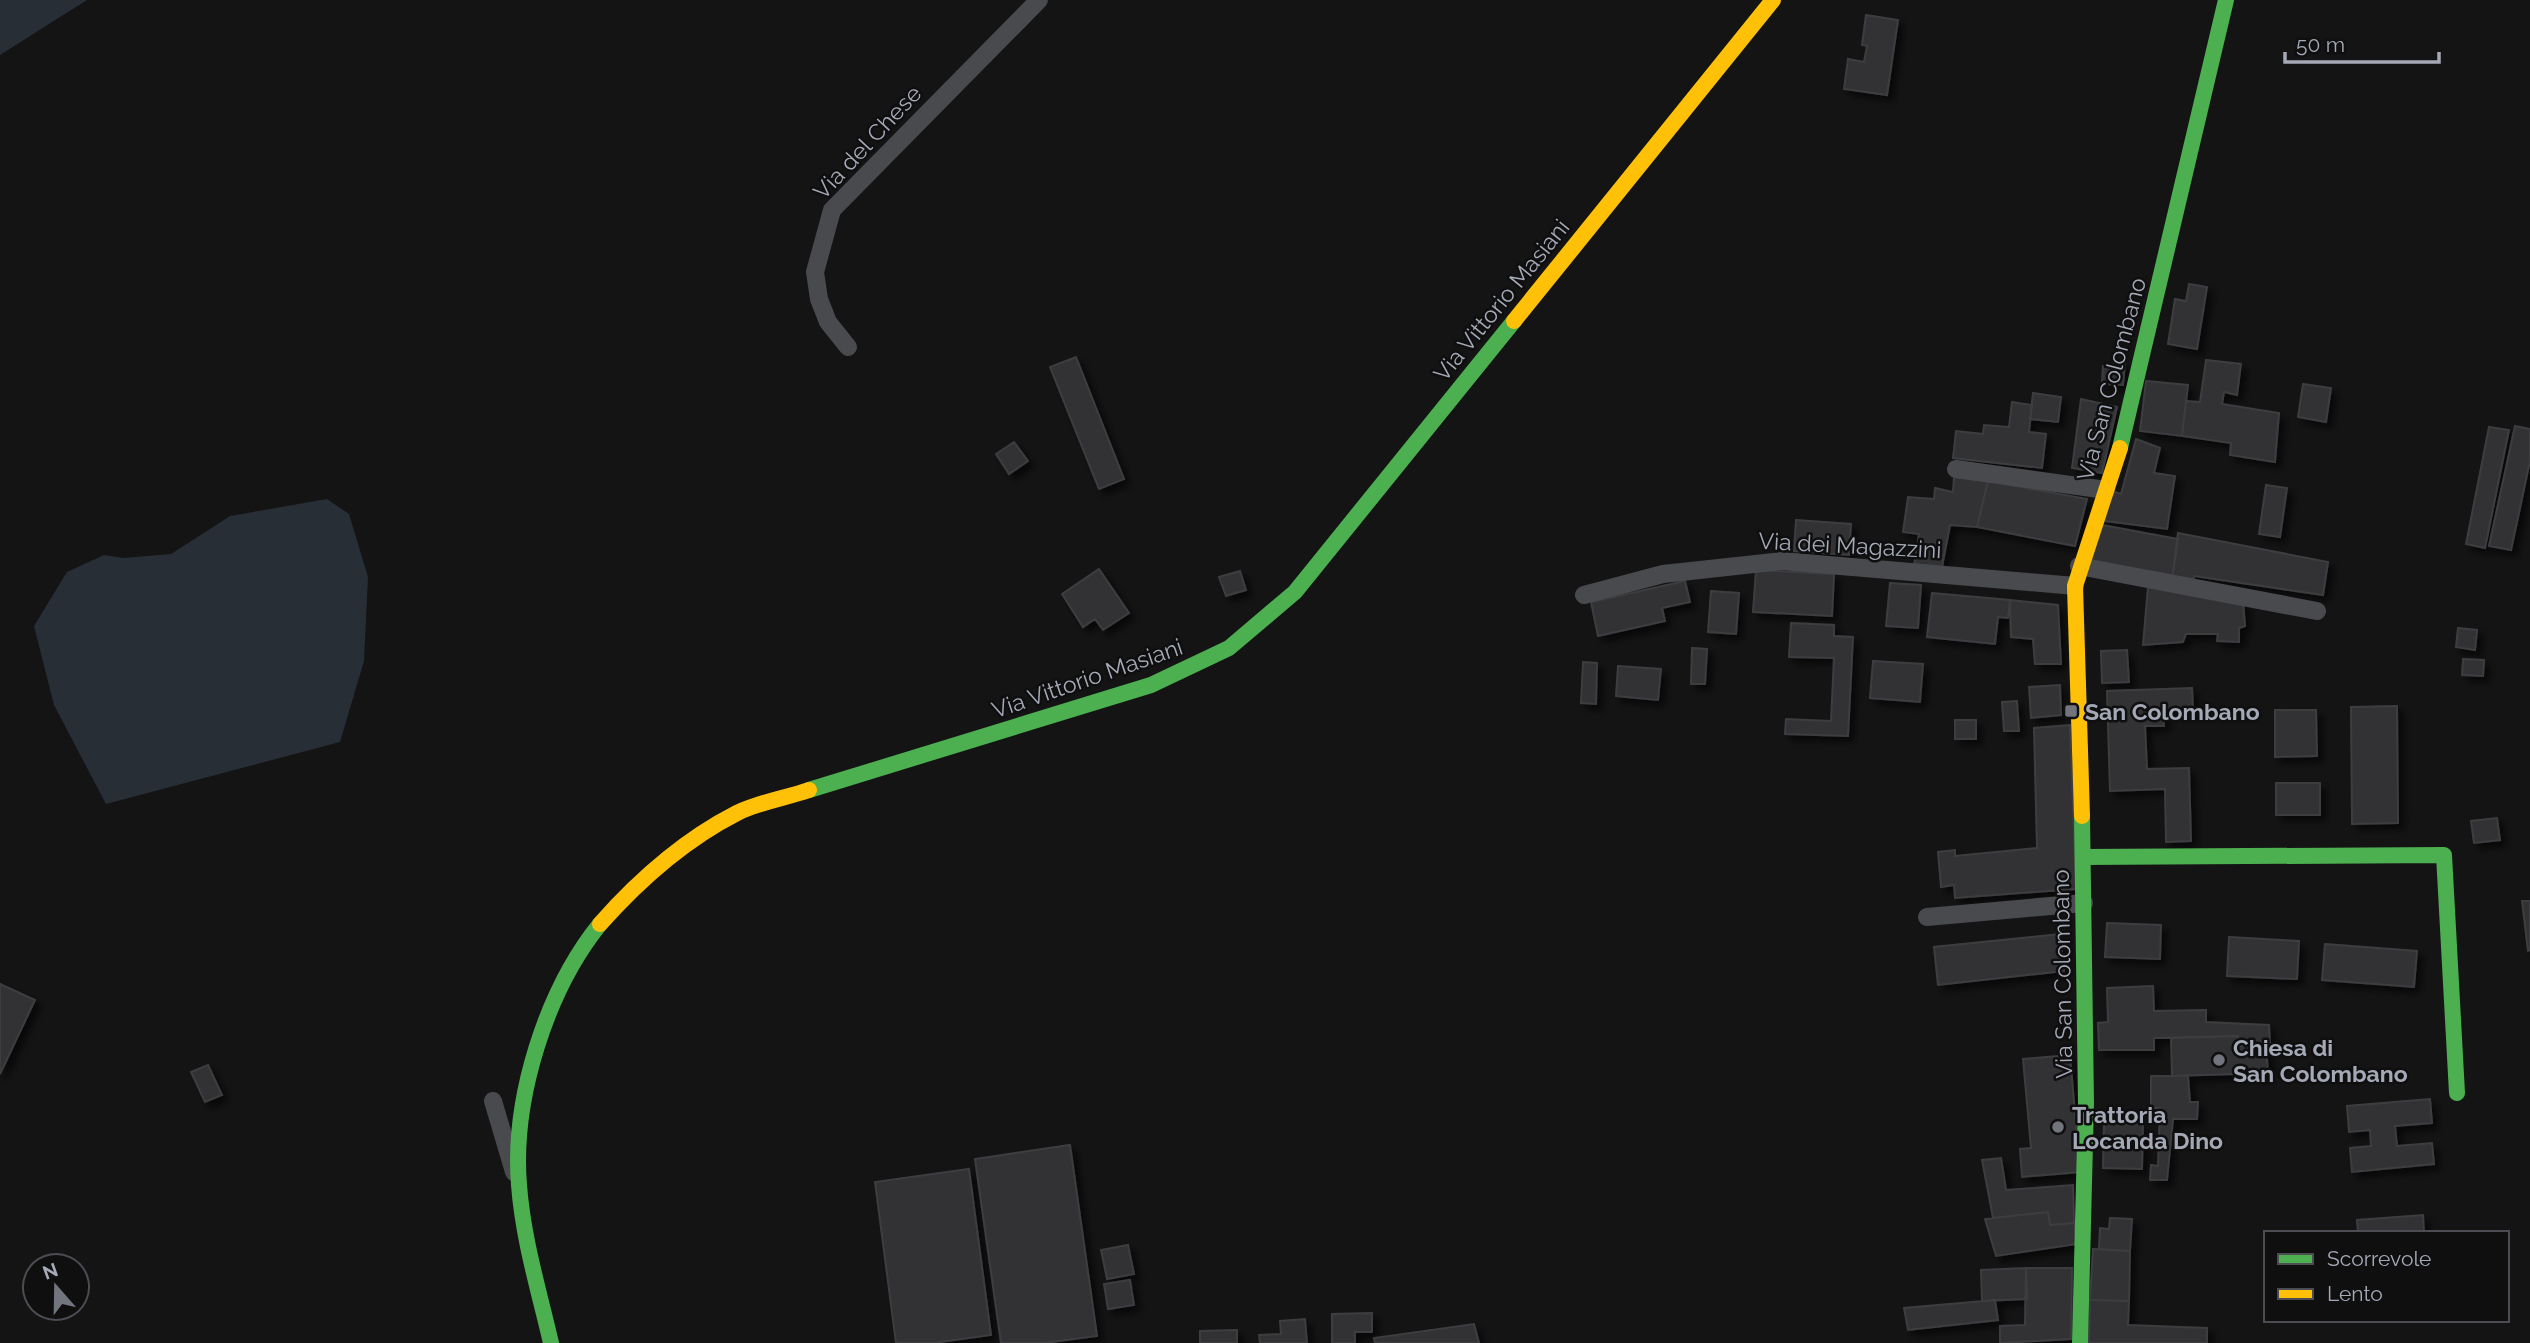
<svg xmlns="http://www.w3.org/2000/svg" width="2530" height="1343" font-family="Raleway,sans-serif">
  <style>
    .water { fill: #282e36 }
    .building { fill: #323234; stroke: #3d3e41; stroke-width: 2; filter: url(#shadow) }
    .lines { fill: none; stroke-linecap: round; stroke-linejoin: round }
    .street { stroke: #494a4d; stroke-width: 18 }
    .fast { stroke: #4caf50; stroke-width: 16 }
    .slow { stroke: #ffc107; stroke-width: 16 }
    .poi-dot { fill: #72757e; stroke: #0f0f10; stroke-width: 2.5 }
    .labels { text-anchor: middle; dominant-baseline: central; stroke-width: 5; stroke-linejoin: round; paint-order: stroke }
    .street-label { font-size: 23px; fill: #a5a9b6; stroke: #0f0f10 }
    .poi-label { font-size: 23px; font-weight: bold; fill: #a5a9b6; stroke: #0f0f10; text-anchor: start }
  </style>
  <defs>
    <filter id="shadow"><feDropShadow dx="5.5" dy="5.5" stdDeviation="3.5" flood-color="#0009"/></filter>
  </defs>
  <rect width="100%" height="100%" fill="#141415"/>
  <!-- water -->
  <path class="water" d="M0,0H87L0,55Z
    M327,499L349,514L368,577L364,661L340,742L106,804L54,705L34,626L67,572L104,555L123,558L171,554L230,516Z"/>
  <!-- building -->
  <path class="building" d="M1866,15L1898,20L1887,95L1844,89L1848,59L1864,62L1867,46L1862,45Z
    M2189,284L2207,287L2197,349L2168,344L2175,299L2186,301Z
    M1076,357L1124,479L1099,489L1050,367Z
    M2206,360L2241,364L2237,395L2224,392L2222,404L2279,413L2275,462L2230,455L2231,443L2182,436L2186,401L2200,402Z
    M2125,362L2123,385L2102,384L2103,366Z
    M2146,381L2188,385L2182,436L2140,431Z
    M2303,384L2331,388L2326,422L2298,417Z
    M2033,393L2061,397L2058,422L2030,419Z
    M2081,399L2117,407L2102,473L2072,468Z
    M2012,402L2032,405L2029,432L2046,434L2042,468L1953,458L1956,431L1983,434L1984,425L2009,427Z
    M2515,426L2530,429V461L2511,550L2489,546Z
    M2489,427L2509,430L2485,548L2466,544Z
    M2136,439L2160,448L2154,473L2175,476L2167,529L2104,521L2112,491L2121,494Z
    M1014,442L1028,461L1009,474L996,454Z
    M1954,477L1988,481L1977,527L1950,525L1942,567L1914,566L1919,534L1903,532L1908,497L1934,499L1935,488L1953,492Z
    M1988,481L2087,499L2075,546L1977,527Z
    M2266,485L2287,488L2280,537L2259,534Z
    M1796,520L1851,524L1849,555L1794,551Z
    M2102,525L2178,539L2172,580L2090,563Z
    M2178,533L2328,562L2323,595L2194,576L2192,585L2172,580Z
    M1099,569L1129,613L1103,630L1095,619L1083,627L1062,594Z
    M1756,570L1834,574L1832,616L1753,612Z
    M1240,571L1246,590L1226,596L1219,577Z
    M1685,581L1690,602L1662,608L1665,621L1598,636L1591,602Z
    M1890,583L1921,585L1918,628L1886,626Z
    M2148,587L2243,600L2245,626L2239,628V642L2217,641L2218,634H2186L2183,642L2143,645Z
    M1711,591L1739,593L1736,634L1708,632Z
    M1932,593L2010,600L2008,618L1998,617L1995,644L1927,637Z
    M2010,600L2058,605L2061,664H2035L2033,639L2011,637Z
    M1791,623L1834,625V636L1853,637L1848,736L1785,734L1786,719L1831,721L1834,658L1789,657Z
    M2458,628L2477,630L2475,650L2456,647Z
    M1692,648L1707,649L1705,684H1691Z
    M2127,650L2129,682L2102,683L2101,651Z
    M2463,659L2484,660L2483,676L2462,675Z
    M1873,661L1923,664L1920,702L1870,698Z
    M1583,662L1597,663L1596,704L1581,703Z
    M1618,666L1661,669L1658,700L1616,696Z
    M2060,685L2061,715L2031,718L2029,687Z
    M2192,688L2193,709L2163,710L2164,726H2145L2147,769L2189,768L2191,841L2166,842L2165,789L2110,791L2107,691Z
    M2017,701L2019,731H2004L2002,702Z
    M2397,706L2398,823L2352,824L2351,707Z
    M2275,710H2316L2317,756L2275,757Z
    M1955,720H1976V739H1955Z
    M2070,725L2076,889L1955,898L1954,885L1941,887L1938,852L1955,850V856L2037,848L2034,728Z
    M2276,783H2320V815H2276Z
    M2497,818L2500,840L2474,843L2471,821Z
    M2522,901H2530V950L2528,951Z
    M2107,923L2161,925L2160,959L2105,957Z
    M2060,934L2064,971L1938,985L1934,947Z
    M2229,937L2299,941L2297,979L2227,976Z
    M2325,944L2417,951L2414,987L2322,980Z
    M0,984L35,1000L0,1074Z
    M2153,986L2154,1011L2206,1010V1022L2269,1025L2270,1045L2239,1046L2238,1036L2154,1038V1050H2099L2098,1023L2108,1022L2107,988Z
    M2238,1036L2239,1046L2266,1045L2268,1073L2172,1076L2171,1038Z
    M2070,1055L2080,1172L2022,1177L2020,1149L2031,1148L2023,1059Z
    M208,1065L222,1095L205,1102L191,1072Z
    M2151,1076H2188L2190,1102H2198L2197,1119H2173L2167,1180H2150L2151,1165L2158,1166L2160,1108H2151Z
    M2430,1099L2432,1123L2395,1126L2397,1146L2432,1143L2434,1164L2352,1172L2350,1148L2371,1146L2370,1130L2349,1132L2347,1106Z
    M2104,1123L2143,1124L2142,1169L2103,1168Z
    M1070,1145L1097,1336L1044,1343H1001L975,1159Z
    M2001,1158L2006,1190L2073,1185L2074,1223L2050,1225L2048,1212L1993,1218L1982,1160Z
    M969,1169L991,1335L933,1343H896L875,1182Z
    M2048,1212L2050,1225L2074,1223L2077,1244L1996,1256L1985,1219Z
    M2423,1215L2424,1233H2358L2357,1220Z
    M2110,1218L2132,1219L2130,1251L2099,1249L2100,1228L2109,1229Z
    M1128,1245L1134,1274L1107,1279L1101,1250Z
    M2093,1249L2130,1251L2129,1301L2090,1300Z
    M2026,1268L2027,1299L1982,1301L1981,1270Z
    M2026,1268H2072L2071,1339L2000,1343V1326L2025,1325Z
    M1130,1280L1134,1305L1108,1309L1104,1284Z
    M1995,1300L1998,1320L1908,1330L1904,1308Z
    M2090,1300L2129,1301L2128,1325L2207,1328V1343H2089Z
    M1372,1313V1332H1355V1343H1332V1314Z
    M1305,1319L1307,1343H1260L1259,1335L1281,1334L1280,1321Z
    M1474,1324L1479,1343H1375L1374,1338Z
    M1237,1330V1343H1200V1331Z"/>
  <g class="lines">
    <!-- street -->
    <path class="street" d="M848,347L828,322L819,299L815,272L832,210L1039,0
      M1956,469L2106,490
      M2079,566L2317,611
      M1584,595L1663,574L1782,561L2075,586
      M1927,917L2084,903
      M493,1101L514,1172"/>
    <!-- fast -->
    <path class="fast" d="M2120,448L2226,0
      M809,790L1151,685L1229,648L1295,592L1514,321
      M2083,857L2444,855L2457,1093
      M551,1343C539,1291 523,1239 519,1185C512,1099 546,991 600,924
      M2080,1343L2086,1103L2082,816"/>
    <!-- slow -->
    <path class="slow" d="M1514,321L1773,0
      M2082,816L2075,586L2120,448
      M600,924C639,880 684,840 737,813C759,802 786,798 809,790"/>
  </g>
  <!-- markers -->
  <g class="poi-dot">
    <rect x="2064" y="704" width="14" height="14" rx="3.5"/>
    <circle cx="2219" cy="1060" r="7"/>
    <circle cx="2058" cy="1127" r="7"/>
  </g>
  <g class="labels">
    <!-- street labels -->
    <g class="street-label">
      <text transform="translate(867 142) rotate(-47)">Via del Chese</text>
      <text transform="translate(1501 300) rotate(-51)">Via Vittorio Masiani</text>
      <text transform="translate(2111 379) rotate(-75)">Via San Colombano</text>
      <text transform="translate(1850 545) rotate(3)">Via dei Magazzini</text>
      <text transform="translate(1087 678) rotate(-19)">Via Vittorio Masiani</text>
      <text transform="translate(2062 974) rotate(-91)">Via San Colombano</text>
    </g>
    <!-- poi labels -->
    <g class="poi-label">
      <text x="2085" y="711">San Colombano</text>
      <text x="2233" y="1047">Chiesa di<tspan x="2233" dy="26">San Colombano</tspan></text>
      <text x="2072" y="1114">Trattoria<tspan x="2072" dy="26">Locanda Dino</tspan></text>
    </g>
  </g>
  <!-- legend -->
  <rect x="2264" y="1231" width="245" height="91" fill="#0f0f10" stroke="#4b4d52" stroke-width="2"/>
  <rect x="2278" y="1254" width="35" height="10" fill="#4caf50" stroke="#4b4d52" stroke-width="2"/>
  <text x="2327" y="1266" font-size="21" fill="#a5a9b6">Scorrevole</text>
  <rect x="2278" y="1289" width="35" height="10" fill="#ffc107" stroke="#4b4d52" stroke-width="2"/>
  <text x="2327" y="1301" font-size="21" fill="#a5a9b6">Lento</text>
  <!-- north arrow -->
  <g transform="translate(56 1287) rotate(340)"><circle r="33" fill="#0f0f10" stroke="#4b4d52" stroke-width="2"/>
  <path d="M0-5L12 26L0 18L-12 26Z" fill="#72757e"/>
  <text y="-10" font-size="19" font-weight="bold" text-anchor="middle" fill="#a5a9b6">N</text>
  </g>
  <!-- scale -->
  <path d="M2285 52v10h154v-10" fill="none" stroke="#a5a9b6" stroke-width="3.5"/>
  <text x="2296" y="52" font-size="21" fill="#a5a9b6" stroke="#0f0f10" stroke-width="5" paint-order="stroke">50 m</text>
</svg>
